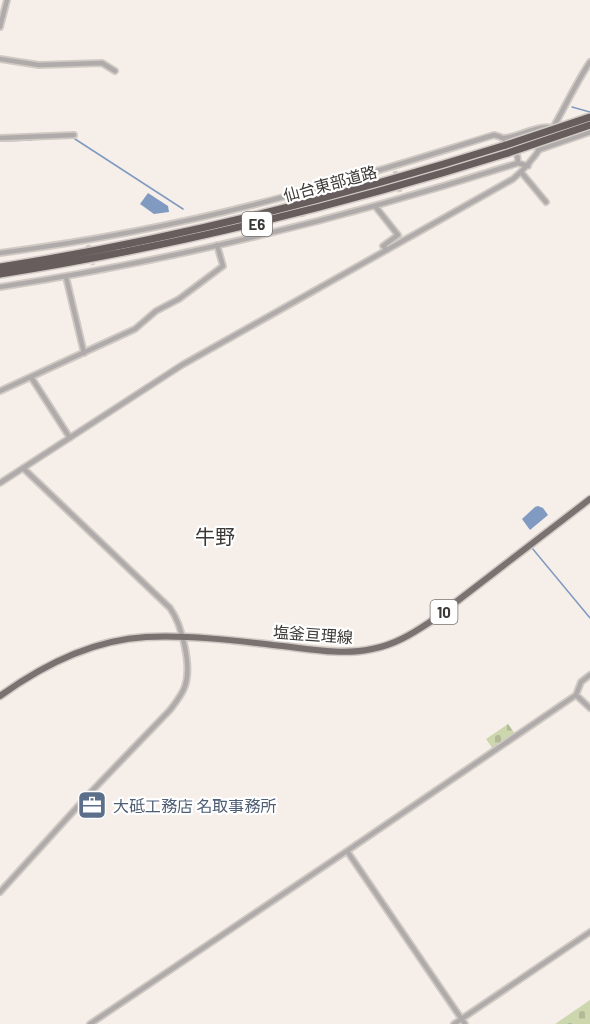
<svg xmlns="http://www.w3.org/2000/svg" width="590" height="1024" font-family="Barlow,'Noto Sans JP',sans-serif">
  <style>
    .cemetery { fill: url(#cemetery-stones) }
    .water { fill: #819ac1 }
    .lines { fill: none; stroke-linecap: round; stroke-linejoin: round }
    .stream { stroke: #819ac1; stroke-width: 1.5 }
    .minor-tunnel { stroke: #d1cac4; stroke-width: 4.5; stroke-dasharray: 4.5 2; stroke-linecap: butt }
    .minor-casing { stroke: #d1cac4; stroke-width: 8 }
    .major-casing { stroke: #d1cac4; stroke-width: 9 }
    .highway-casing { stroke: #d1cac4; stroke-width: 10 }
    .minor { stroke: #afabaa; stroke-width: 4.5 }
    .major { stroke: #7a7271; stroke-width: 6 }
    .highway { stroke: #665d5c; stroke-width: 7 }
    .highway-bridge-casing { stroke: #d1cac4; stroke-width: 10; stroke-linecap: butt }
    .highway-bridge { stroke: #665d5c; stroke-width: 7 }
    .labels { text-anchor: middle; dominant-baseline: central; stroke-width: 4.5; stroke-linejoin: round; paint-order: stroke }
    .shield { fill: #fff; stroke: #767472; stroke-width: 1.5 }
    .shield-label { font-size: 15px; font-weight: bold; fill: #3b3836 }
    .street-label { font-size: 16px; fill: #3b3836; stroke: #fff }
    .service-label { font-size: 16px; fill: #4e5e75; stroke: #fff; text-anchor: start }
    .quarter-label { font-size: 20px; fill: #3b3836; stroke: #fff }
  </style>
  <defs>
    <pattern id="cemetery-stones" width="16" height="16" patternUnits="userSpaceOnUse" patternTransform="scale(1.5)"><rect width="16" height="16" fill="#cdd7ae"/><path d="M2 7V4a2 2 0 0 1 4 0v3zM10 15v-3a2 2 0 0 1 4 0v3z" fill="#b1b996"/></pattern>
  </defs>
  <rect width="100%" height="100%" fill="#f6eee8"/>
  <!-- cemetery -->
  <path class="cemetery" d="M508,724L515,734L493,749L486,739Z
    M590,1000V1024H555Z"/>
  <!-- water -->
  <path class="water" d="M148,193L168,206L169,212L154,214L140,204Z
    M538,506L543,508L548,515L530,530L522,519L535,507Z"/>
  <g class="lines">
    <!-- stream -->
    <path class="stream" d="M572,107L590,112
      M36,139L66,138
      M75,139L183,209
      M0,141L32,140
      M532,548L590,618"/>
    <!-- minor-tunnel -->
    <path class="minor-tunnel" d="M395,171L400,192
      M298,200L303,217
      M88,245L93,265"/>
    <!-- minor casing -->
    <g class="minor-casing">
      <path id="minor" d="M0,27L7,0
        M0,59L39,65L102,63L115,71
        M0,138L74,135
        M504,138C519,137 539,124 553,128
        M538,150L590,132
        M521,172L546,202
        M375,206L398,235L383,246L387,250
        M0,253C100,240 201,220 298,193C364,176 429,155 494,135C508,138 518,149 518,163
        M66,277L84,353
        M0,287C176,260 349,217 518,163L528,166
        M31,377L70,438
        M0,391L135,329L156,311L179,299L223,266L217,245
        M0,483L182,365L513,179C549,149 564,101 590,62
        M576,695L590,708
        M0,892L90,793L170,710C176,702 182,695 185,686C192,666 182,625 170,608L23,468
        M90,1024L347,851
        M454,1024L590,932
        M465,1024L347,851L576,695L581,682L590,675"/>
    </g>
    <!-- major casing -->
    <g class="major-casing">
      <path id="major" d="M0,696C43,665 92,640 146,637C188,635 231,640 273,645C305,648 340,656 372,649C394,645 412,634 430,622L590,499"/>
    </g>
    <!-- highway casing -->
    <g class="highway-casing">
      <path id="highway" d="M0,267C172,240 340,197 506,145
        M0,274C173,247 342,205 508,153"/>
    </g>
    <!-- minor -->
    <use href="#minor" class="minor"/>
    <!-- major -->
    <use href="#major" class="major"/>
    <!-- highway -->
    <use href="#highway" class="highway"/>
    <!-- highway-bridge casing -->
    <g class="highway-bridge-casing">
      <path id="highway-bridge" d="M506,145L590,117
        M508,153L590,125"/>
    </g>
    <!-- highway-bridge -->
    <use href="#highway-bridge" class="highway-bridge"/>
  </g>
  <!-- icons -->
  <defs>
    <g id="office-square" transform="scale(1.5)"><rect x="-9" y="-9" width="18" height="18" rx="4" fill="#5c6f8a" stroke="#fff"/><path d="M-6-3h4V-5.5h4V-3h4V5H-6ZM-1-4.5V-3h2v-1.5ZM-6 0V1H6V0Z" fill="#fff"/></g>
  </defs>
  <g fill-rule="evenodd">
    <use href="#office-square" x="92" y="805"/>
  </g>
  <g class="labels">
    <!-- shield labels -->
    <g class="shield">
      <rect x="242" y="212" width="30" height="24" rx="4.5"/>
      <rect x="430.5" y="600" width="27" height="24" rx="4.5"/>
    </g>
    <g class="shield-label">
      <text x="257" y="224">E6</text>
      <text x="444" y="612">10</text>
    </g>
    <!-- street labels -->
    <g class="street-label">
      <text transform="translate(330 183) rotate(-15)">仙台東部道路</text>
      <text transform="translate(313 634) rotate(4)">塩釜亘理線</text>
    </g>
    <!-- service labels -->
    <g class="service-label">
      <text x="113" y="805">大砥工務店 名取事務所</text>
    </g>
    <!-- quarter labels -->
    <g class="quarter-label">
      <text x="215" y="536">牛野</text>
    </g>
  </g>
</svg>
